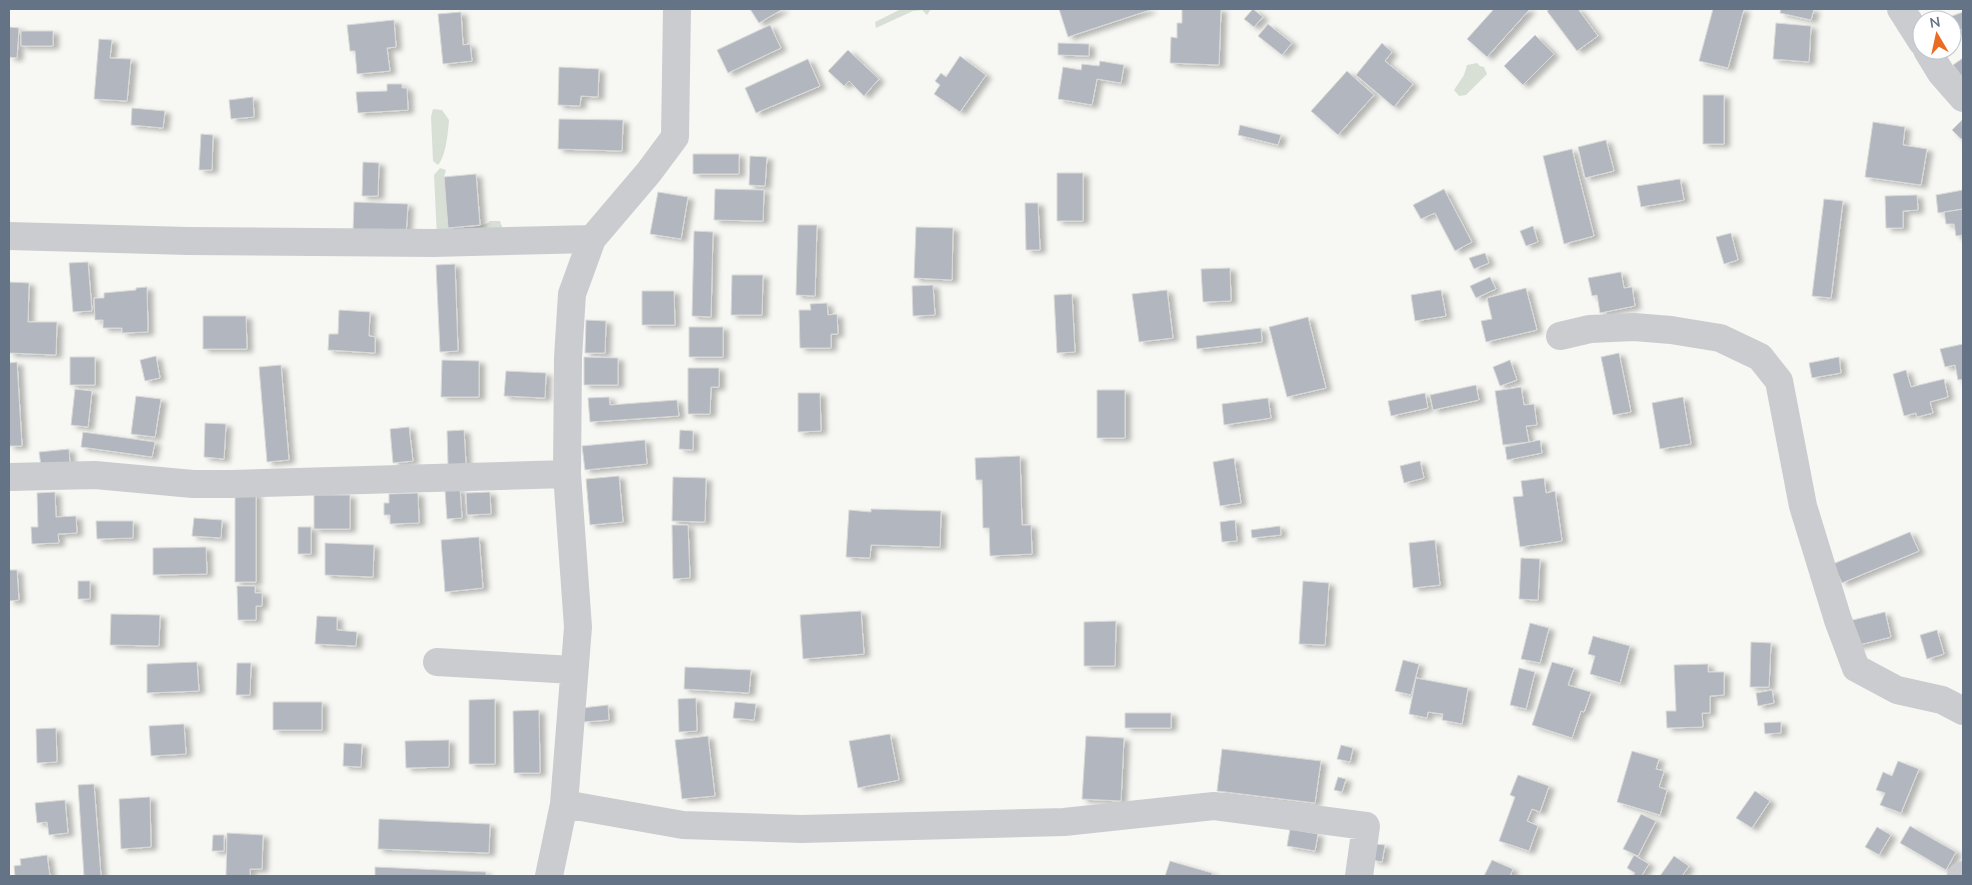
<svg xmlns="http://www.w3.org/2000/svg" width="1972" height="885" font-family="Mulish,sans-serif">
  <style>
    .green { fill: #d8e0d5 }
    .building { fill: #b2b7bf; stroke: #d9d9d7; filter: url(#shadow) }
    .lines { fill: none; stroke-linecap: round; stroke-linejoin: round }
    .minor { stroke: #caccd0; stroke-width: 28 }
  </style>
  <defs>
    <filter id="shadow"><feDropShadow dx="5.5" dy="3" stdDeviation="2.5" flood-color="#0004"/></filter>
  </defs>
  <rect width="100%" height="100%" fill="#f7f8f4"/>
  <!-- green -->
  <path class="green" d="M901,9H931L927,15L922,10L913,11L876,28L875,22Z
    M1477,63L1480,66L1484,67L1487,74L1466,95L1459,96L1454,90L1464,75L1467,65Z
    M433,109L442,110L449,120C448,133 446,156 438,165L433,161L431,117Z
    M440,168L446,170L444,177L448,228C459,227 482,229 490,221H500L504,232L437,238L434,175Z"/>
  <!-- building -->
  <path class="building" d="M750,9H783L759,23Z
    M1059,9H1150V10L1068,37Z
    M1182,9H1221L1219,65L1170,63L1171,37L1177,38V23H1182Z
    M1253,9L1263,17L1254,27L1244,19Z
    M1494,9H1530L1487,57L1467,39Z
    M1550,9H1578L1598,36L1577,51L1547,11Z
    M1713,9H1744L1728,68L1699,61Z
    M1781,9H1814L1811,20L1780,13Z
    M461,12L463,45L470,44L472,61L443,64L438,14Z
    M1963,12V29L1952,34V20H1941Z
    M394,20L396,47L387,48L390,71L357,74L355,51H350L347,25Z
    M1776,23L1811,26L1809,62L1773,59Z
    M1268,24L1292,43L1282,55L1258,36Z
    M770,25L781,48L728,73L717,50Z
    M9,27L19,28L17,58L9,57Z
    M21,31H53V46H21Z
    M1535,35L1554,54L1523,85L1504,66Z
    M99,39L112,40L110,58L131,59L127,101L94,99Z
    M1058,43L1089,44V56L1058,55Z
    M1382,43L1392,52L1385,61L1413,84L1394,107L1356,75Z
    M848,50L879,79L864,96L849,81L844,86L828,71Z
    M960,56L986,75L960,112L934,94L940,85L935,81L941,73L946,77Z
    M1963,58V78L1953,65Z
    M808,59L820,86L756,113L745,88Z
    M1100,61L1124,65L1121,83L1097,79L1092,105L1058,99L1063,67L1081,70L1082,64L1099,66Z
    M559,67L599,69L598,97L581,96L580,106L558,105Z
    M1347,71L1374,95L1338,135L1311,111Z
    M387,84H402V88H407L408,110L358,113L356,92L387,91Z
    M1703,95H1724V144H1703Z
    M253,97L254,117L231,119L229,100Z
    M132,108L165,111L163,128L131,125Z
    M559,119L623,120L622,151L558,149Z
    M1962,120L1963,137L1961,139L1952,130Z
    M1873,122L1905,127L1903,145L1927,149L1921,185L1865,177Z
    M1240,125L1281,135L1278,145L1238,135Z
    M201,134L213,135L212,170H199Z
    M1606,140L1614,171L1585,178L1578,147Z
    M1572,149L1594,236L1564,244L1543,156Z
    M693,154H739V174H693Z
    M750,156L767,157L765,186L749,185Z
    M363,162L379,163L378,196H362Z
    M1057,173H1083V221H1057Z
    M476,174L480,225L448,228L444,177Z
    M1680,179L1684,200L1641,207L1637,186Z
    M715,189L764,190L763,221L714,220Z
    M1444,189L1472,242L1455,251L1435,213L1421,219L1413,205Z
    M1963,190V209L1938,213L1936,195Z
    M658,192L688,197L681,239L650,234Z
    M1917,195L1918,210L1903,211V228H1886L1885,196Z
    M1824,199L1843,201L1831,298L1812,296Z
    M354,202L408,204L406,235L353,232Z
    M1025,203H1038L1040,250H1026Z
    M1963,209V235L1956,236L1954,224H1946L1944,212Z
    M798,225H817L815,296L796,295Z
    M1533,226L1538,242L1526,246L1520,231Z
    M916,227L953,228L952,280L914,278Z
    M694,231L713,232L711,317L692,316Z
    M1731,233L1738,260L1724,264L1716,237Z
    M1485,253L1489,263L1474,269L1469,258Z
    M88,262L92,311L73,312L69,263Z
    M455,264L458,351L440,352L436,265Z
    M1230,268L1231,301L1203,302L1201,269Z
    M1621,272L1624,288L1632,287L1635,306L1600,313L1597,295L1592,296L1588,278Z
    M732,275H763L762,315H731Z
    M1490,277L1496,289L1476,298L1470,286Z
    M9,282L29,283L28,322H57L56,355L9,353Z
    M933,285L935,315L913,316L912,286Z
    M147,287L148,332L122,333V328H103V320H95L94,298H104V293L136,290V288Z
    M1526,288L1537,330L1486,342L1481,321L1492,319L1487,298Z
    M1167,290L1173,338L1139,342L1132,294Z
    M1441,290L1446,316L1415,321L1411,295Z
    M642,291H674L675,325H642Z
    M1072,294L1075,352L1057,353L1054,295Z
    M827,303L828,315L837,314L838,334H831V348H800L799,310H811L810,304Z
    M339,310L370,312L369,336L375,337V353L328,350L329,334H338Z
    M203,316H246L247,349H203Z
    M1308,317L1326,388L1287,397L1269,327Z
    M586,320L606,321L605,353H585Z
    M689,327H723V357H689Z
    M1261,328L1262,342L1197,349L1196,336Z
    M1963,344V379L1958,380L1955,365L1945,367L1940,349Z
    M1619,353L1631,412L1613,415L1601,357Z
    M156,356L160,378L145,381L140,360Z
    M70,357H95V385H70Z
    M584,357L618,358V385H584Z
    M1839,357L1841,373L1812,378L1809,363Z
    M442,360L479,361V397H441Z
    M1510,360L1517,380L1500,386L1493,367Z
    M17,362L22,446H9V363Z
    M281,365L289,460L267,462L259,367Z
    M688,368H719V387H711L710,414H688Z
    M1906,370L1911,387L1944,379L1948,397L1930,402L1933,413L1917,417L1916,413L1904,416L1893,374Z
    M506,371L546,373L545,398L504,396Z
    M1476,385L1479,400L1433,410L1430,395Z
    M1521,387L1524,405L1534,404L1537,425L1526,426L1529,442L1503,445L1495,391Z
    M75,389L92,391L88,427L71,425Z
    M1097,390H1125V438H1097Z
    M798,393H820L821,431L798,432Z
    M1425,393L1428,408L1391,416L1388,401Z
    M136,396L161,399L155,437L131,434Z
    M609,397L610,405L677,400L679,416L590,422L588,398Z
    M1683,397L1691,444L1660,449L1652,403Z
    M1268,398L1271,418L1224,425L1222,404Z
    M205,423L226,424L224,459L204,457Z
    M409,427L413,461L393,463L390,429Z
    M464,430L466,464L448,465L447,431Z
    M680,430L693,431V450L679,449Z
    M83,432L155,442L152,457L81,447Z
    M645,440L647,464L585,470L582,446Z
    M1540,440L1542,453L1507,460L1505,447Z
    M69,449L70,464L41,466L39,452Z
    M1020,456L1022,525H1031L1032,554L990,556L989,528H983L982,480H976L975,458Z
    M1234,458L1241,503L1220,506L1213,462Z
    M1420,461L1424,478L1404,483L1400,466Z
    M619,476L623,522L590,525L586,479Z
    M673,477L706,478L705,522L672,521Z
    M1544,478L1546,493L1555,491L1562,541L1520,547L1513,497L1523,496L1521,481Z
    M460,489L462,518L447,519L445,490Z
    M55,492L56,517L76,516L77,533L58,534L59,543L32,544L31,527H38L37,493Z
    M490,492L491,514L467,515L466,493Z
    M235,493H256V582H235Z
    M418,493L419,523L390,524V515H384V503H389V494Z
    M314,495H350V529H314Z
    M871,509L941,511L940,547L871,545L870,558L846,557L849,510L871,512Z
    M194,518L222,520L221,538L192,536Z
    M1235,520L1237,541L1222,542L1220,522Z
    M96,521H133V538L97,539Z
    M672,525H688L690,578L673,579Z
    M1280,526L1281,535L1252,538L1251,530Z
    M298,527H311V554H298Z
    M1910,532L1919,551L1842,583L1833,564Z
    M479,537L483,588L445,592L441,540Z
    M1435,540L1440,585L1413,588L1409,543Z
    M325,543L374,545L373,577L325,575Z
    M206,547L207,574L153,575V548Z
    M1521,558L1540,559L1538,600L1519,599Z
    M9,570H17L19,600L9,601Z
    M78,581H90V599H78Z
    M1303,581L1329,583L1325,645L1299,644Z
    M237,586H255V593H262V606H256V620H238Z
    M861,611L864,654L803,659L800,615Z
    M1885,612L1891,637L1855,646L1849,621Z
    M111,614L160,615L159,646L110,645Z
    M317,616L337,617V630L357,632L356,646L315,644Z
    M1116,621L1115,666H1084V622Z
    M1530,623L1549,628L1540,663L1521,659Z
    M1937,630L1944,654L1927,659L1920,635Z
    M1593,636L1630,646L1620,683L1590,674L1595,656L1588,654Z
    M1751,642L1771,643L1769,687H1750Z
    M1403,660L1419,664L1411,695L1395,691Z
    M197,662L199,691L147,693V664Z
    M1552,662L1574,668L1568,685L1591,692L1584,712L1581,711L1572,738L1532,725Z
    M237,663H251L250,695H236Z
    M1708,664V672H1724V695L1710,696V713H1702L1703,727L1667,728L1666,711H1676L1674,665Z
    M685,667L751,670L749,693L684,689Z
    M1519,668L1535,672L1526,709L1510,705Z
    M1416,678L1468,688L1462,724L1442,720L1443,714L1428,712L1427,718L1409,714Z
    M1772,690L1774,703L1758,706L1756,693Z
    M696,698L697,731L679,732L678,699Z
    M495,699V764H469V700Z
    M273,702H322V730H273Z
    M735,702L756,704L754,720L733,718Z
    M608,705L609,720L584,722L582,708Z
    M539,710L540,773H514L513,711Z
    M1125,713H1171V728H1125Z
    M1781,722V733L1765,734L1764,723Z
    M184,724L186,754L151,756L149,726Z
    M56,728L57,762L37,763L36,729Z
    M890,734L899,780L858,788L849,741Z
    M708,736L715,796L682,799L675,740Z
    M1086,736L1124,738L1121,801L1082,799Z
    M449,740V767L406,768L405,741Z
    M344,743L362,744L361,767L343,766Z
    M1341,745L1353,748L1350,762L1337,759Z
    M1222,749L1321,761L1315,803L1217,791Z
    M1632,751L1659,759L1656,769L1664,771L1659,787L1667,790L1660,815L1617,802Z
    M1898,761L1919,769L1901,813L1880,805L1885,793L1876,790L1883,772L1892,776Z
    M1518,775L1549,786L1540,812L1532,809L1527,821L1538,826L1529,851L1499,841L1515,797L1510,795Z
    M1338,777L1346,779L1342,792L1334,790Z
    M94,784L101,876H84L78,785Z
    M1755,791L1770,801L1752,828L1736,818Z
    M150,797L151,847L121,849L119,799Z
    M65,800L68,833L49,835L47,822L37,823L35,803Z
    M1641,814L1656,821L1638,856L1623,849Z
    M379,819L490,824L489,853L378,849Z
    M1910,826L1956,852L1946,870L1900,843Z
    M1877,827L1891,835L1879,855L1865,847Z
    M1290,829L1318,834L1315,851L1287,846Z
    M227,833L263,835L262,869H250V876H226Z
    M213,835H224V851H212Z
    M1375,844L1385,845L1382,862L1372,860Z
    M47,855L50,876H15L14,866L21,865L20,859Z
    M1634,855L1649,864L1642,875L1644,876H1633L1635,873L1627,868Z
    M1674,856L1689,866L1682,876H1660Z
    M1492,860L1513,869L1510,876H1484Z
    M1170,861L1212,873V876H1165Z
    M375,867L486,872V876H375Z"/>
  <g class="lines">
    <!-- minor -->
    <path class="minor" d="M1901,9L1922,42
      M1927,50L1941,73L1963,98
      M9,236L188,241L433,243L592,239
      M1560,336L1590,329L1634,327L1671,330L1720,338L1760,357L1779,381L1803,506L1838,620L1856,668L1897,690L1942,700L1963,711
      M9,477L95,475L193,484H231L567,474
      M437,662L573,670
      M564,804L683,825L802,829L1064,822L1214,806L1366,826L1359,876
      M549,876L564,804L578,627L567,474L568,358L572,294L592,239L649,172L675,137L677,9
      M1961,876L1963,875"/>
  </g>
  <!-- border -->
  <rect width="1972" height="885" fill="none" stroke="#657387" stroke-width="20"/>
  <!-- north arrow -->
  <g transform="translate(1937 35) rotate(351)"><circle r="24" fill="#ffffff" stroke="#c1c7cf"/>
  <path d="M0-4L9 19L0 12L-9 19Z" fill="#ea6b22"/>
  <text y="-8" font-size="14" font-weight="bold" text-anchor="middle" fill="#657387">N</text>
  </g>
</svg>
